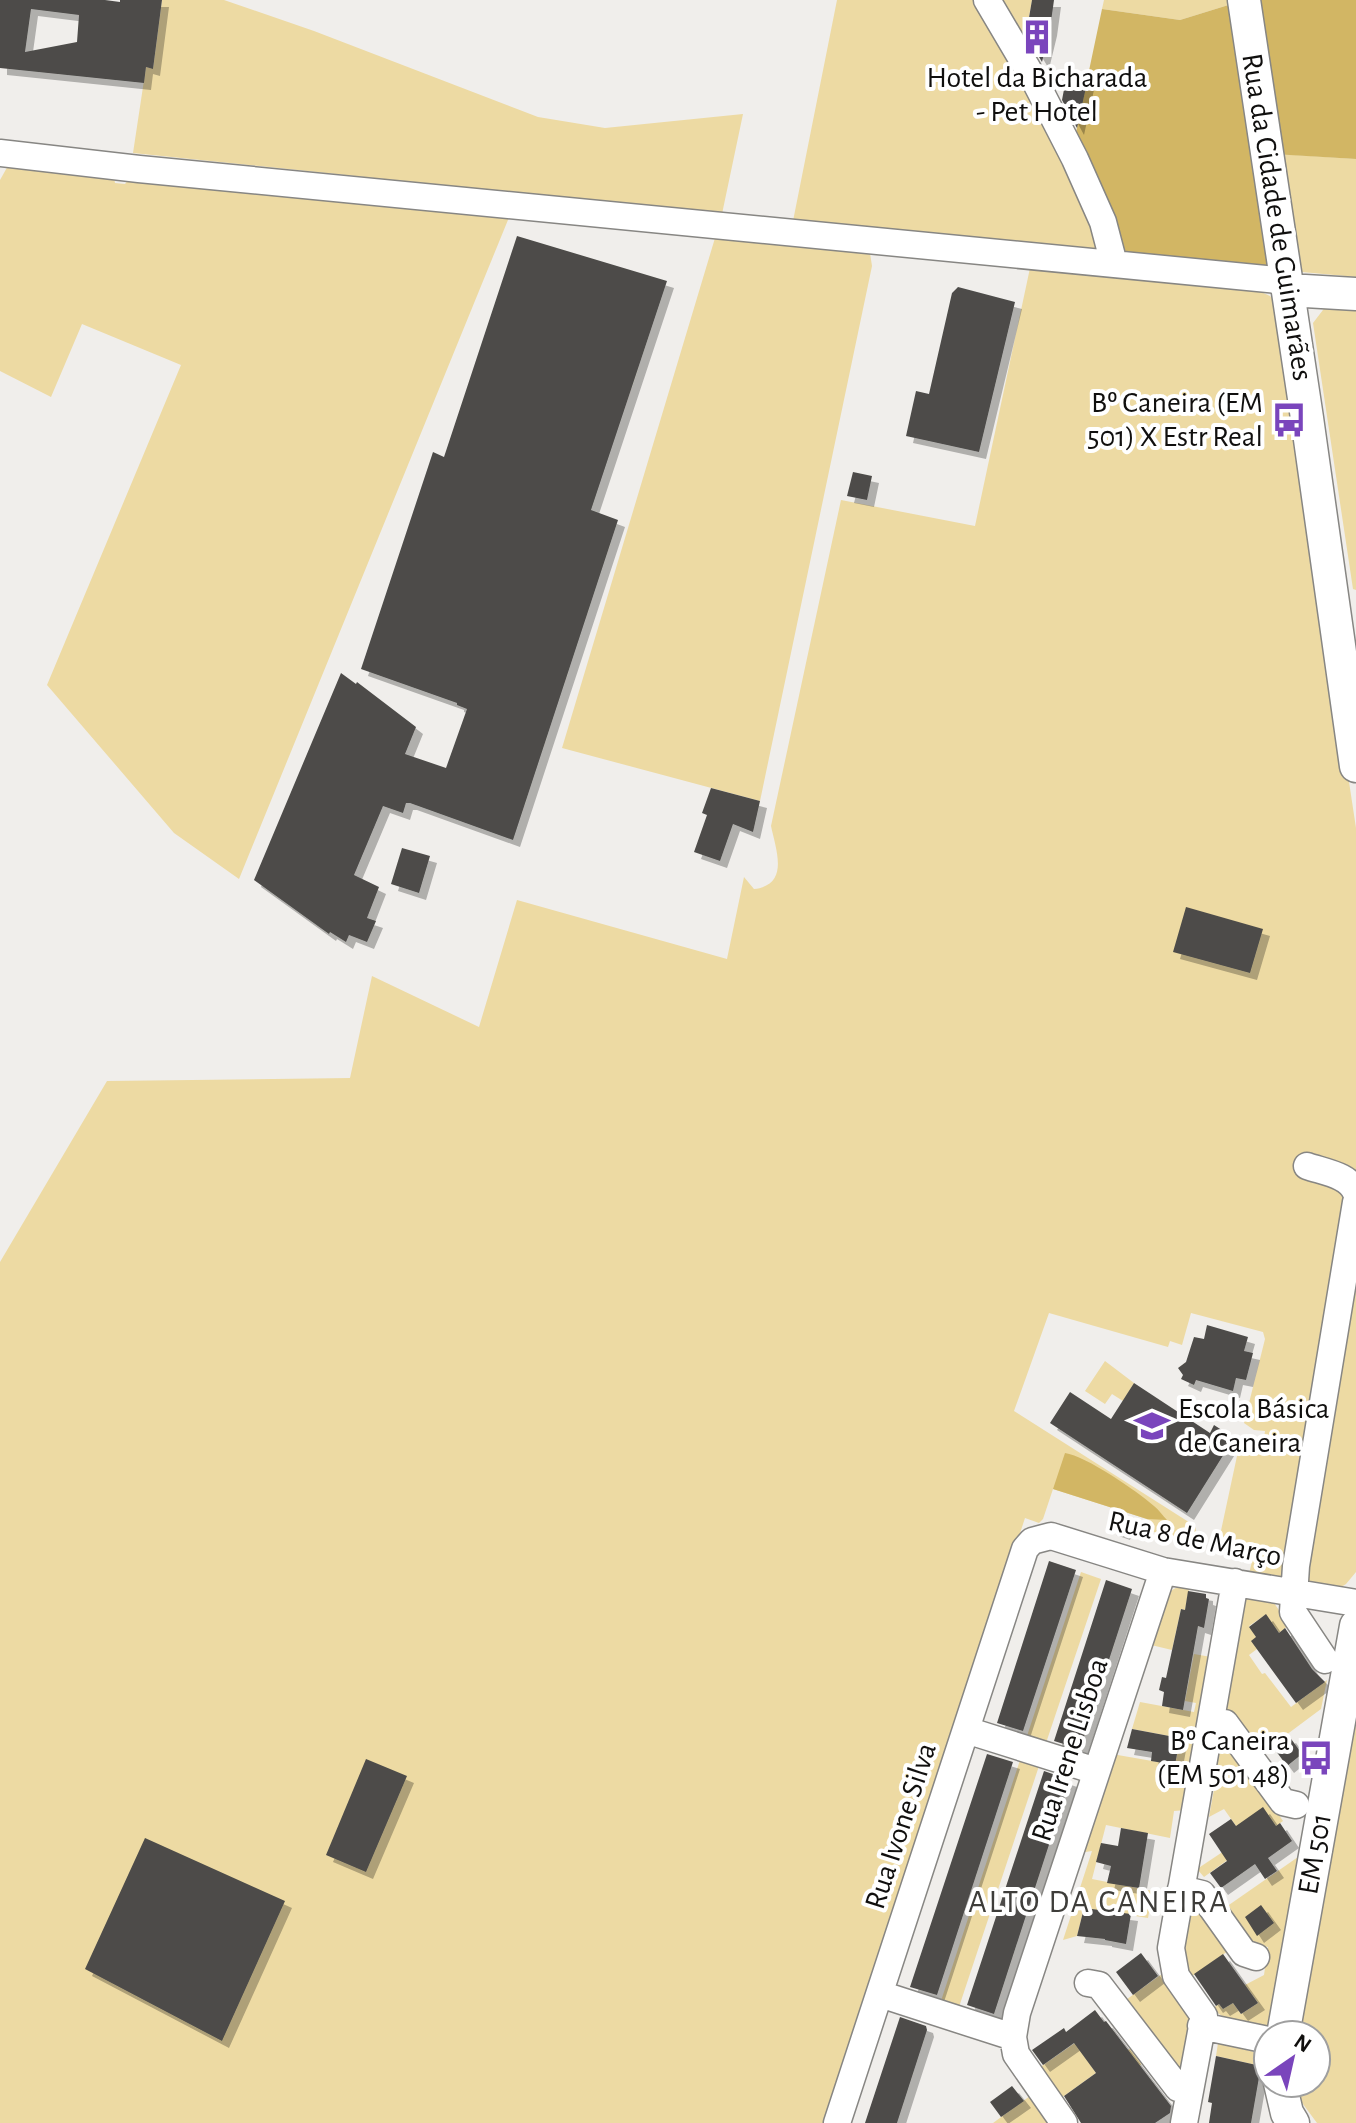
<svg xmlns="http://www.w3.org/2000/svg" width="1356" height="2123" font-family="'Alegreya Sans',sans-serif">
  <style>
    .green { fill: #eddaa3 }
    .forest { fill: #d2b664 }
    .building { fill: #4d4c49; fill-rule: evenodd; filter: url(#shadow) }
    .lines { fill: none; stroke-linecap: round; stroke-linejoin: round }
    .minor-casing { stroke: #878683; stroke-width: 29 }
    .major-casing { stroke: #878683; stroke-width: 35 }
    .minor { stroke: #fff; stroke-width: 26 }
    .major { stroke: #fff; stroke-width: 32 }
    .labels { text-anchor: middle; dominant-baseline: central; stroke-width: 8; stroke-linejoin: round; paint-order: stroke }
    .poi-label { font-size: 30px; fill: #100f0e; stroke: #fff; text-anchor: end }
    .street-label { font-size: 30px; fill: #100f0e; stroke: #fff }
    .neighbourhood-label { font-size: 32px; letter-spacing: 2px; fill: #3e3d3a; stroke: #fff }
  </style>
  <defs>
    <filter id="shadow"><feDropShadow dx="7" dy="7" stdDeviation="0" flood-color="#0004"/></filter>
  </defs>
  <rect width="100%" height="100%" fill="#f0eeeb"/>
  <!-- green -->
  <path class="green" d="M162,0H224L314,31L538,117L605,128L743,114L722,214L133,153L146,67L153,68Z
    M837,0H980L1031,85L1101,246L1095,252L793,221Z
    M998,0H1032L1024,44Z
    M1104,0H1235V3L1180,20L1102,9Z
    M1280,154L1356,159V277L1302,272L1295,262Z
    M9,164L114,178L115,183L125,184L129,179L510,215L239,879L174,833L47,685L181,365L82,324L51,397L0,371V180Z
    M715,238L870,253L872,266L760,801L562,748Z
    M1030,268L1248,286L1270,296L1284,311L1309,518L1356,828V1174L1302,1154L1295,1170L1348,1192L1285,1573L1280,1578L1249,1574L1253,1557L1243,1549L1219,1540L1240,1442L1255,1437L1264,1438L1265,1431L1254,1430L1244,1423L1265,1339L1263,1332L1191,1313L1182,1345L1170,1341L1168,1347L1049,1313L1014,1411L1195,1526L1196,1531L1205,1534L1204,1537L1198,1541L1144,1530L1147,1519L1053,1489L1043,1519L1039,1523L1025,1518L826,2123H0V1262L107,1081L350,1078L372,976L479,1027L517,900L727,959L744,877L754,889C790,885 776,850 771,826L841,500L975,526Z
    M1356,303V590L1353,589L1313,323L1326,306Z
    M1356,1254V1572L1346,1584L1338,1589L1310,1583L1305,1575Z
    M1105,1361L1134,1383L1123,1401L1112,1394L1105,1404L1085,1391Z
    M1081,1572L1101,1579L1045,1746L1026,1739Z
    M1190,1585L1185,1610L1181,1609L1172,1650L1147,1644L1156,1618L1161,1619C1167,1597 1165,1587 1190,1585Z
    M1250,1596L1272,1600L1289,1625L1279,1633L1265,1615L1249,1626L1256,1637L1257,1649L1249,1655L1262,1674L1265,1673L1291,1707L1327,1680L1321,1709L1258,1756L1224,1705L1245,1598Z
    M1194,1654L1211,1657L1187,1810L1174,1811L1170,1838L1106,1825L1092,1879L1153,1891L1148,1918L1084,1908L1077,1936L1063,1940L1092,1851L1079,1853L1112,1754L1175,1765L1180,1738L1132,1729L1140,1702L1194,1712L1196,1703L1185,1701Z
    M1356,1689V2123H1317L1297,2096L1292,2083H1316V2035H1291Z
    M1218,1743L1232,1745L1283,1821L1276,1826H1236L1224,1809L1209,1817L1217,1773L1213,1771Z
    M1022,1754L1041,1760L957,2013L939,2007Z
    M1310,1786L1316,1787L1269,2026L1264,2028C1245,2024 1225,2023 1213,2008L1219,2004L1223,2009L1233,2003L1241,2014L1258,2003L1245,1985L1264,1975L1268,1947L1246,1943L1226,1907L1298,1857L1303,1847L1301,1844Z
    M1239,1841L1244,1848L1204,1877L1197,1869Z
    M1187,1907L1205,1911L1231,1949L1188,1979L1181,1963Z
    M1162,1974L1192,2014L1185,2067L1168,2066L1123,2002Z
    M1075,2043L1096,2073L1131,2048L1142,2064L1107,2089L1096,2073L1061,2098L1039,2068Z
    M1218,2043L1263,2054L1261,2066L1216,2056Z
    M1030,2096L1049,2123H993Z"/>
  <!-- forest -->
  <path class="forest" d="M1254,0H1356V159L1273,154Z
    M1235,3L1274,268L1128,254L1121,246L1075,137L1102,9L1180,20Z
    M1065,1453C1086,1456 1137,1491 1154,1506C1159,1510 1163,1516 1167,1520L1147,1519L1053,1489Z"/>
  <!-- building -->
  <path class="building" d="M0,0H105L120,2V0H162L153,69L146,67L144,83L0,68ZM31,9L79,15L77,42L25,52Z
    M1032,0H1054L1050,29L1042,62L1026,35Z
    M1066,79L1087,83L1077,128L1062,100Z
    M517,236L667,281L591,510L618,520L513,840L410,803H406L403,813L383,806L354,875L379,887L367,918L376,921L367,942L349,935L346,942L330,932L329,934L254,880L341,673L356,684L357,682L416,727L405,754L446,768L467,709L457,705V703L361,669L433,452L444,457Z
    M958,287L1015,302L979,452L906,436L916,391L929,394L952,293Z
    M853,472L872,476L867,500L847,496Z
    M711,788L760,801L753,832L733,824L720,861L694,852L707,815L702,813Z
    M402,848L430,856L419,893L391,884Z
    M1186,907L1263,929L1250,973L1173,952Z
    M1207,1325L1248,1337L1244,1351L1253,1353L1246,1380L1236,1378L1233,1391L1196,1380L1194,1385L1181,1379L1183,1375L1178,1368L1186,1362L1194,1337L1204,1339Z
    M1134,1383L1210,1433L1214,1425L1234,1438L1187,1513L1050,1423L1070,1392L1111,1419Z
    M1113,1516L1127,1521L1123,1533L1109,1528Z
    M1049,1561L1076,1570L1023,1731L997,1723Z
    M1106,1580L1132,1589L1080,1749L1054,1741Z
    M1188,1591L1206,1594V1598L1209,1599L1204,1628L1198,1626L1183,1710L1162,1706L1164,1692L1159,1690L1162,1677L1166,1678L1181,1609L1185,1610Z
    M1266,1614L1279,1633L1285,1628L1312,1669L1325,1682L1296,1703L1251,1641L1256,1637L1249,1627Z
    M1132,1729L1180,1738L1175,1765L1151,1761L1152,1752L1127,1748Z
    M1289,1736L1302,1754L1287,1766L1273,1747Z
    M987,1754L1013,1762L937,1995L910,1987Z
    M366,1759L407,1776L366,1872L326,1855Z
    M1044,1771L1070,1780L994,2014L967,2005Z
    M1263,1807L1276,1826L1280,1823L1292,1841L1268,1858L1277,1871L1265,1879L1255,1864L1221,1888L1210,1873L1227,1861L1209,1834L1231,1819L1236,1826Z
    M1121,1828L1148,1833L1139,1888L1107,1883L1111,1866L1096,1862L1101,1843L1118,1846Z
    M145,1838L285,1901L222,2041L85,1969Z
    M1261,1905L1274,1923L1257,1936L1245,1917Z
    M1084,1908L1131,1914L1126,1944L1105,1940V1939L1077,1936Z
    M1141,1953L1158,1976L1133,1995L1116,1972Z
    M1223,1954L1258,2003L1241,2014L1233,2003L1223,2009L1219,2004L1216,2006L1194,1974Z
    M1095,2010L1104,2022L1106,2021L1171,2106L1170,2113L1155,2123H1081L1064,2096L1096,2073L1074,2043L1043,2065L1032,2050L1064,2028L1066,2032Z
    M900,2017L926,2026L927,2030L897,2123H865Z
    M1216,2056L1261,2066L1251,2123H1209L1212,2103L1208,2102Z
    M1012,2086L1024,2101L1001,2117L990,2102Z"/>
  <g class="lines">
    <!-- minor casing -->
    <g class="minor-casing">
      <path id="minor" d="M987,0L1036,83L1075,159L1103,222L1114,264
        M0,153L139,169L1287,281
        M1307,1166C1324,1172 1350,1175 1356,1193
        M1325,1660L1293,1612L1296,1566L1356,1202
        M1211,1721L1225,1723L1283,1802L1296,1805
        M966,1730L1096,1771
        M1181,1889L1202,1894L1244,1953L1256,1957
        M1088,1983L1099,1985L1178,2088L1189,2092
        M880,1994L1013,2037
        M1201,2026L1268,2040
        M837,2123L1025,1549L1032,1541L1051,1536L1163,1571L1356,1603
        M1064,2123L1016,2054L1013,2037L1017,2013L1163,1571
        M1184,2123L1204,2016L1176,1976L1171,1948L1235,1582"/>
    </g>
    <!-- major casing -->
    <g class="major-casing">
      <path id="major" d="M1244,0L1307,418L1356,766
        M1288,290L1356,294
        M1283,2035L1356,1626
        M1280,2083L1287,2113L1293,2123"/>
    </g>
    <!-- minor -->
    <use href="#minor" class="minor"/>
    <!-- major -->
    <use href="#major" class="major"/>
  </g>
  <!-- icons -->
  <defs>
    <g id="building-bare" transform="scale(2.76)"><path d="M-4-6H4V6H1V3H-1V6H-4ZM-2.5-4.3h1.7v1.8h-1.7ZM.8-4.3h1.7v1.8H.8ZM-2.5-1h1.7V.8h-1.7ZM.8-1h1.7V.8H.8Z" fill="#7a45bc" stroke="#fff" stroke-width="2.5" paint-order="stroke"/></g>
    <g id="bus-bare" transform="scale(2.76)"><path d="M-5-6H5V4H4V6H2V4H-2V6H-4V4H-5ZM-3.5-4V0h7V-4ZM-3.5 1.2v1.5H-2V1.2ZM2 1.2v1.5H3.5V1.2Z" fill="#7a45bc" stroke="#fff" stroke-width="2.5" paint-order="stroke"/></g>
    <g id="school-bare" transform="scale(2.76)"><path d="M0-5L7-2L0 1L-7-2ZM-4 1L0 2.5L4 1V4Q0 6-4 4Z" fill="#7a45bc" stroke="#fff" stroke-width="2.5" paint-order="stroke"/></g>
  </defs>
  <g fill-rule="evenodd">
    <use href="#building-bare" x="1037" y="37"/>
    <use href="#bus-bare" x="1289" y="420"/>
    <use href="#school-bare" x="1152" y="1426"/>
    <use href="#bus-bare" x="1316" y="1758"/>
  </g>
  <g class="labels">
    <!-- poi labels -->
    <g class="poi-label">
      <text x="1037" y="78" text-anchor="middle">Hotel da Bicharada<tspan x="1037" dy="34">- Pet Hotel</tspan></text>
      <text x="1263" y="403">Bº Caneira (EM<tspan x="1263" dy="34">501) X Estr Real</tspan></text>
      <text x="1178" y="1409" text-anchor="start">Escola Básica<tspan x="1178" dy="34">de Caneira</tspan></text>
      <text x="1290" y="1741">Bº Caneira<tspan x="1290" dy="34">(EM 501 48)</tspan></text>
    </g>
    <!-- street labels -->
    <g class="street-label">
      <text transform="translate(1277 217) rotate(81)">Rua da Cidade de Guimarães</text>
      <text transform="translate(1195 1539) rotate(12)">Rua 8 de Março</text>
      <text transform="translate(1070 1750) rotate(-72)">Rua Irene Lisboa</text>
      <text transform="translate(901 1826) rotate(-72)">Rua Ivone Silva</text>
      <text transform="translate(1315 1854) rotate(-80)">EM 501</text>
    </g>
    <!-- neighbourhood labels -->
    <g class="neighbourhood-label">
      <text x="1099" y="1902">ALTO DA CANEIRA</text>
    </g>
  </g>
  <!-- north arrow -->
  <g transform="translate(1292 2059) rotate(34)"><circle r="38" fill="#ffffff" stroke="#9f9f9f" stroke-width="2"/>
  <path d="M0-6L14 30L0 20L-14 30Z" fill="#7a45bc"/>
  <text y="-12" font-size="22" font-weight="bold" text-anchor="middle" fill="#100f0e">N</text>
  </g>
</svg>
